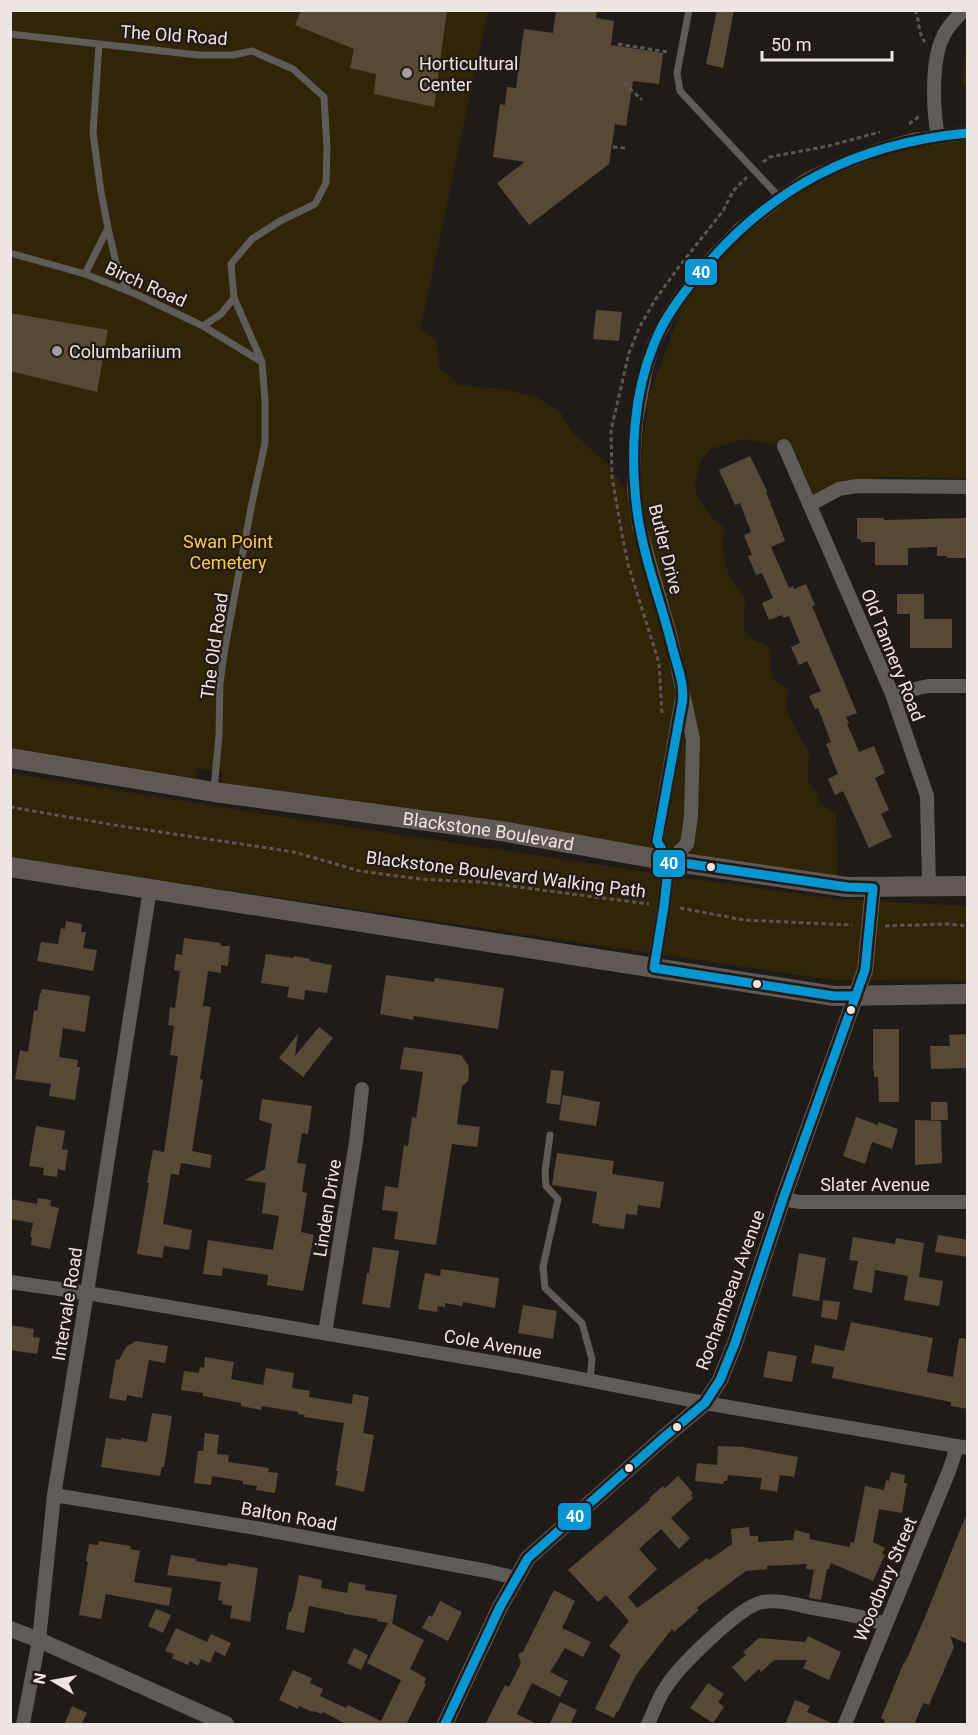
<svg xmlns="http://www.w3.org/2000/svg" width="978" height="1735" font-family="Roboto,sans-serif">
  <style>
    .green { fill: #302506 }
    .building { fill: #584937 }
    .lines { fill: none; stroke-linecap: round; stroke-linejoin: round }
    .path { stroke: #5a5654; stroke-width: 3; stroke-dasharray: 4.5 3; stroke-linecap: butt }
    .service { stroke: #5f5b59; stroke-width: 7 }
    .minor { stroke: #5f5b59; stroke-width: 14 }
    .tertiary { stroke: #5f5b59; stroke-width: 16 }
    .secondary { stroke: #605857; stroke-width: 20 }
    .bus-1-casing { stroke: #241a15; stroke-width: 14 }
    .bus-1 { stroke: #0696d2; stroke-width: 9 }
    .poi-dot { fill: #a59e9b; stroke: #241a15; stroke-width: 2 }
    .bus-dot { fill: #ece5e2; stroke: #241a15; stroke-width: 2 }
    .labels { text-anchor: middle; dominant-baseline: central; stroke-width: 4.5; stroke-linejoin: round; paint-order: stroke }
    .street-label { font-size: 18px; fill: #ece5e2; stroke: #241a15 }
    .poi-label { font-size: 18px; fill: #ece5e2; stroke: #241a15; text-anchor: start }
    .park-label { font-size: 18px; fill: #fbcc45; stroke: #241a15 }
    .line-badge { stroke: #241a15; stroke-width: 2 }
    .badge-label { font-size: 16px; text-anchor: middle; font-weight: bold; fill: #fff }
  </style>
  <rect width="100%" height="100%" fill="#201b18"/>
  <!-- green -->
  <path class="green" d="M10,11H488L421,326V330L437,340L439,367L459,385L504,389L536,397L561,413L572,432L608,464L639,509L643,441L648,398L684,302L747,228L833,165L967,131V478L884,477L848,484L816,499L793,449L745,439L711,449L701,460L695,484L697,496L712,519L724,528C722,557 724,575 745,597L744,631L755,641L769,646L772,678L788,689L786,710L809,753L808,781L817,793L819,803L836,814L838,881L657,849L221,789L223,772L197,768L194,784L11,756Z
    M967,39V90L962,82Z
    M11,773L251,812L674,876L837,899L967,906V981L833,980L11,858Z"/>
  <!-- building -->
  <path class="building" d="M301,10H447L434,107L374,94L376,74L350,68L354,49L295,25Z
    M556,10H597L596,18L614,21L611,45L663,53L659,84L633,81L626,126L615,124L609,164L529,225L497,183L525,162L493,157L500,104L505,105L507,87L516,88L524,29L553,33Z
    M717,10H734L723,68L706,64Z
    M596,310L622,312L619,341L593,339Z
    M10,313L108,330L97,392L10,371Z
    M750,456L767,491L766,492L785,541L771,547L789,588L793,586L794,589L806,584L815,605L812,606L857,713L846,717L849,723L847,724L859,752L874,746L885,773L875,778L889,810L881,814L892,837L869,848L843,791L835,795L828,779L838,774L826,744L831,742L818,708L815,709L809,696L821,691L807,661L799,665L791,647L800,643L789,616L783,618L782,615L769,620L762,603L773,598L762,573L756,575L748,556L752,555L744,535L751,532L740,503L735,505L719,470Z
    M857,518H884V520L966,518V558H947V556H937V547L908,548V565H875V542H861V540L857,538Z
    M897,594H924V619H952V648H910V614H897Z
    M66,921L82,924L81,932H86L83,948L97,950L93,971L37,961L41,942L58,944L61,928L65,929Z
    M184,938L221,943V946H230L228,966L221,965V973L208,971L203,1006L211,1007L200,1079L203,1080L192,1151L212,1155L210,1168L181,1163L179,1175L171,1174L163,1224L192,1230L189,1250L164,1246L162,1258L137,1254L149,1183H147L153,1150L164,1152L178,1056L170,1055L174,1026L168,1025L170,1007L175,1008L180,971L174,970L176,954L182,955Z
    M266,954L293,958L294,956L310,959V961L332,965L327,993L305,990L304,1000L287,997L289,987L261,983Z
    M386,975L434,982L435,978L504,988L498,1029L414,1016L413,1020L380,1014Z
    M42,989L90,996L85,1032L63,1028L59,1057L78,1060L77,1067H80L75,1100L49,1096L51,1084L15,1079L20,1050L28,1052L34,1010L37,1011L40,993H41Z
    M319,1027L333,1038L303,1077L279,1058L298,1034L295,1056Z
    M873,1029H899V1102H879L878,1077H874V1070H873Z
    M968,1034V1068L931,1069L930,1046H950L949,1035Z
    M404,1047L461,1055L468,1065L469,1073L468,1081L462,1086L457,1124L480,1127L477,1147L452,1144L436,1245L394,1239L398,1212L382,1210L385,1186L398,1188L404,1145L408,1146L412,1117L416,1118L423,1072L400,1069Z
    M551,1070L564,1071L560,1105L546,1103Z
    M563,1095L600,1102L596,1126L559,1120Z
    M262,1099L312,1106L308,1134L302,1133L297,1163L306,1164L302,1192L307,1193L301,1232L314,1235L303,1291L267,1285L268,1275L223,1268L222,1276L203,1274L208,1240L273,1250L279,1216L262,1213L266,1183L245,1180L265,1169L272,1124L259,1120Z
    M931,1102H947L948,1120H931Z
    M856,1117L878,1125V1122L898,1129L892,1149L872,1142L865,1164L843,1156Z
    M915,1120L941,1121L942,1163L915,1165Z
    M36,1126L65,1131L62,1149L68,1150L65,1171L58,1169L57,1177L43,1175L44,1168L29,1166Z
    M557,1153L614,1161L612,1174L664,1182L660,1208L638,1205L637,1215L626,1214L624,1229L599,1226V1224L592,1223L597,1192L552,1185Z
    M38,1198L51,1200L50,1206L59,1208L50,1249L31,1245L32,1237H30L33,1223L10,1219V1199L37,1204Z
    M938,1235L968,1240V1257L935,1252Z
    M853,1237L895,1244L896,1238L924,1243L919,1277L943,1281L939,1306L904,1300L908,1276L875,1270L872,1293L853,1289L858,1261L849,1260Z
    M373,1247L399,1251L390,1308L362,1304L367,1273H369Z
    M799,1253L826,1258L819,1301L792,1296Z
    M441,1269L499,1278L495,1308L463,1302L462,1306L445,1303V1307L438,1306L437,1312L418,1309L425,1273L440,1276Z
    M823,1300L840,1302L837,1320L821,1317Z
    M523,1305L557,1311L553,1339L518,1333Z
    M851,1322L933,1338L927,1372L953,1377L959,1338L968,1339V1409L951,1406V1402L832,1378L834,1367L811,1363L815,1345L844,1351Z
    M10,1325L34,1329L33,1337L40,1338L37,1354L10,1350Z
    M136,1341L168,1346L165,1363L149,1360L142,1398L127,1395L126,1401L109,1398L116,1359L119,1360L126,1347Z
    M768,1351L797,1356L792,1382L763,1377Z
    M205,1357L234,1362L231,1379L263,1385L266,1368L294,1373L292,1388L310,1391L309,1397L352,1404L353,1394L369,1397L363,1433L374,1435L364,1492L335,1485L338,1471H336L344,1423L304,1417L305,1415L298,1414V1412L262,1406L261,1410L241,1406V1403L203,1396V1393L181,1390L184,1371L199,1373L200,1367L204,1368Z
    M152,1413L172,1416L164,1467H162L160,1476L101,1467L106,1438L121,1440V1438L147,1442Z
    M205,1433L219,1435L217,1454L229,1455L228,1462L269,1468L268,1472L278,1473L275,1493L256,1490L257,1486L243,1484V1481L212,1476L211,1485L194,1483L198,1451H203Z
    M718,1446L743,1447L798,1457L794,1477L780,1475L777,1492L760,1489L762,1478L728,1475L727,1481H724L723,1484L695,1481L697,1463L717,1465Z
    M891,1472L905,1475L904,1483H907L902,1513L879,1509L873,1542L885,1548L882,1554L885,1555L873,1581L831,1563L829,1569H827L821,1600L809,1598L814,1570L806,1569L807,1564L767,1566V1569L746,1571L696,1608L699,1610L674,1632L672,1629L636,1675L618,1712L617,1711L614,1718L595,1709L621,1655L609,1646L629,1621L606,1595L598,1602L568,1570L650,1500L649,1498L663,1486L665,1488L678,1476L693,1493L691,1495L693,1498L671,1518L690,1538L679,1549L661,1529L639,1549L657,1569L628,1597L637,1608L707,1558L709,1560L732,1544L731,1529L749,1527L750,1536H758V1542L793,1540L795,1530L810,1534L809,1539L849,1547L851,1542L854,1543L865,1486L884,1490L886,1480L889,1481Z
    M967,1513L968,1644L950,1636L954,1647L929,1705L923,1703L914,1725H883L885,1720L881,1718L904,1662L905,1663L925,1617Z
    M99,1541L131,1546L130,1549L140,1551L134,1582L172,1588L169,1606L106,1594L101,1619L79,1615L88,1562L86,1561L89,1544L98,1545Z
    M171,1555L196,1559V1561L227,1566L228,1563L258,1568L250,1622L230,1618L232,1606L222,1604L223,1601L218,1600L221,1582L167,1575Z
    M299,1575L322,1580L321,1588L347,1593L349,1582L366,1585L365,1590L397,1595L392,1624L391,1623L424,1640L410,1669L426,1678L424,1683L426,1684L406,1725H348L323,1712L322,1714L313,1711V1712L299,1706L298,1709L279,1700L293,1670L312,1678L310,1683L323,1689L320,1696L346,1708L348,1705L381,1721L401,1680L367,1663L388,1623L377,1621V1619L344,1614V1613L309,1606L304,1633L286,1629L289,1612H291L294,1602Z
    M554,1590L575,1601L562,1628L591,1642L583,1657L565,1648L550,1672L568,1681L560,1697L532,1683L517,1714L539,1725H485L505,1685L509,1687L521,1663L518,1654L523,1652Z
    M440,1601L462,1612L448,1641L422,1628L429,1615L432,1617Z
    M156,1609L171,1615L163,1633L148,1626Z
    M176,1628L207,1642L211,1634L231,1643L225,1656L215,1651L210,1663L201,1659L198,1666L190,1661L188,1665L172,1658L174,1654L165,1651Z
    M808,1636L841,1652L829,1680L803,1668L807,1660H774L761,1672L759,1669L745,1682L732,1667L746,1655L743,1652L759,1638L805,1642Z
    M354,1648L368,1655L361,1670L347,1663Z
    M708,1683L724,1694L718,1702L724,1707L713,1723L690,1708Z
    M795,1700L810,1706L807,1712L836,1725H785Z
    M560,1702L577,1710L570,1725H549Z
    M72,1706L87,1713L81,1725H64Z"/>
  <g class="lines">
    <!-- path -->
    <path class="path" d="M915,10C920,21 918,34 925,42
      M618,44L668,52
      M624,83L642,100
      M909,124L921,115
      M613,147L625,148
      M763,162L770,157L828,146L880,132
      M662,713L659,663L628,564L622,534L612,477L611,430L629,353L639,328L655,300L678,268L723,211L733,191L747,177
      M10,807L114,825L294,852L360,871L420,879L480,882L649,904
      M680,908L744,920L852,925
      M885,926L947,924L968,926"/>
    <!-- service -->
    <path class="service" d="M689,10L677,73L680,91L780,198
      M10,34L198,55H233L252,51L293,69L324,97L327,148L326,183L315,204L280,221L252,239L231,264L234,298L262,362L265,401V443L252,503L224,653L220,683L219,735L214,789
      M108,228L117,267L128,291
      M10,253L85,274L138,295L203,326L262,362
      M85,274L108,228L101,192L93,133L99,44
      M203,326L221,314L234,298
      M550,1135L545,1172L546,1186L558,1199L543,1267L545,1288L582,1323L592,1359L590,1380"/>
    <!-- minor -->
    <path class="minor" d="M938,136C933,111 931,60 943,37C947,27 956,18 964,10
      M784,446L892,694L927,796L929,886
      M811,504L839,489L857,486L968,487
      M892,694L928,686H968
      M669,861L687,844L691,817L693,739L671,638L639,526L634,489V452L636,421L646,369L654,343L669,314L682,295L709,261L739,230L780,198L808,179L836,166L878,150L913,140L968,133
      M654,968L664,906L669,861L657,841L682,698
      M783,1199L800,1202H968
      M10,1282L87,1293L516,1366L705,1403L968,1448
      M325,1333L356,1142L362,1089
      M54,1495L256,1528L487,1571L516,1578
      M23,1724L39,1640L54,1495L87,1293L150,889
      M648,1724C654,1712 658,1698 666,1687C679,1666 739,1607 762,1602C779,1599 797,1605 813,1608C838,1612 862,1616 885,1624
      M845,1724L949,1471L957,1447"/>
    <!-- tertiary -->
    <path class="tertiary" d="M10,1629L39,1640L226,1724
      M445,1724L500,1607L528,1558L662,1439L705,1403L720,1380L735,1343L783,1199L865,970L873,888"/>
    <!-- secondary -->
    <g class="secondary">
      <path id="s1" d="M10,758L214,792L501,831L669,861L847,887L968,886"/>
      <path d="M10,867L834,996L968,994"/>
    </g>
    <!-- bus-1 casing -->
    <g class="bus-1-casing">
      <path id="bus-1" d="M856,996H834L654,968L664,906L669,861L657,841L682,704C685,685 678,669 673,650C662,604 643,558 637,510C630,455 633,395 654,344C664,318 681,296 698,275C769,188 856,143 968,133
        M445,1724L500,1607L528,1558L662,1439L705,1403L720,1380L735,1343L783,1199L865,970L873,888L847,887L669,861"/>
    </g>
    <!-- bus-1 -->
    <use href="#bus-1" class="bus-1"/>
  </g>
  <!-- markers -->
  <g class="poi-dot">
    <circle cx="407" cy="73" r="6"/>
    <circle cx="57" cy="351" r="6"/>
  </g>
  <g class="bus-dot">
    <circle cx="711" cy="867" r="5"/>
    <circle cx="757" cy="984" r="5"/>
    <circle cx="851" cy="1010" r="5"/>
    <circle cx="677" cy="1427" r="5"/>
    <circle cx="629" cy="1468" r="5"/>
  </g>
  <g class="labels">
    <!-- street labels -->
    <g class="street-label">
      <text transform="translate(174 35) rotate(4)">The Old Road</text>
      <text transform="translate(146 284) rotate(24)">Birch Road</text>
      <text transform="translate(666 549) rotate(76)">Butler Drive</text>
      <text transform="translate(214 646) rotate(-82)">The Old Road</text>
      <text transform="translate(893 655) rotate(68)">Old Tannery Road</text>
      <text stroke="none"><textPath href="#s1" startOffset="484">Blackstone Boulevard</textPath></text>
      <text transform="translate(506 874) rotate(7)">Blackstone Boulevard Walking Path</text>
      <text x="875" y="1184">Slater Avenue</text>
      <text transform="translate(327 1208) rotate(-81)">Linden Drive</text>
      <text transform="translate(730 1290) rotate(-70)">Rochambeau Avenue</text>
      <text transform="translate(67 1304) rotate(-81)">Intervale Road</text>
      <text transform="translate(493 1344) rotate(10)">Cole Avenue</text>
      <text transform="translate(289 1516) rotate(10)">Balton Road</text>
      <text transform="translate(885 1579) rotate(-67)">Woodbury Street</text>
    </g>
    <!-- poi labels -->
    <g class="poi-label">
      <text x="419" y="63">Horticultural<tspan x="419" dy="21">Center</tspan></text>
      <text x="69" y="351">Columbariium</text>
    </g>
    <!-- park labels -->
    <g class="park-label">
      <text x="228" y="541">Swan Point<tspan x="228" dy="21">Cemetery</tspan></text>
    </g>
  </g>
  <g class="line-badge">
    <rect x="684" y="258" width="34" height="28" rx="6" fill="#0696d2"/>
    <rect x="652" y="849" width="34" height="29" rx="6" fill="#0696d2"/>
    <rect x="557" y="1502" width="35" height="29" rx="6" fill="#0696d2"/>
  </g>
  <g class="badge-label">
    <text x="701" y="278">40</text>
    <text x="669" y="869">40</text>
    <text x="575" y="1522">40</text>
  </g>
  <!-- border -->
  <rect width="978" height="1735" fill="none" stroke="#ece5e2" stroke-width="24"/>
  <!-- north arrow -->
  <g transform="translate(54 1681) rotate(280)" stroke="#241a15" stroke-width="4.5" paint-order="stroke">
  <path d="M0-4.5L10 22L0 15L-10 22Z" fill="#ece5e2"/>
  <text y="-9" font-size="16" font-weight="bold" text-anchor="middle" fill="#ece5e2">N</text>
  </g>
  <!-- scale -->
  <path d="M762 51v9h130v-9" fill="none" stroke="#ece5e2" stroke-width="3"/>
  <text x="771" y="51" font-size="18" fill="#ece5e2" stroke="#241a15" stroke-width="4.5" paint-order="stroke">50 m</text>
</svg>
